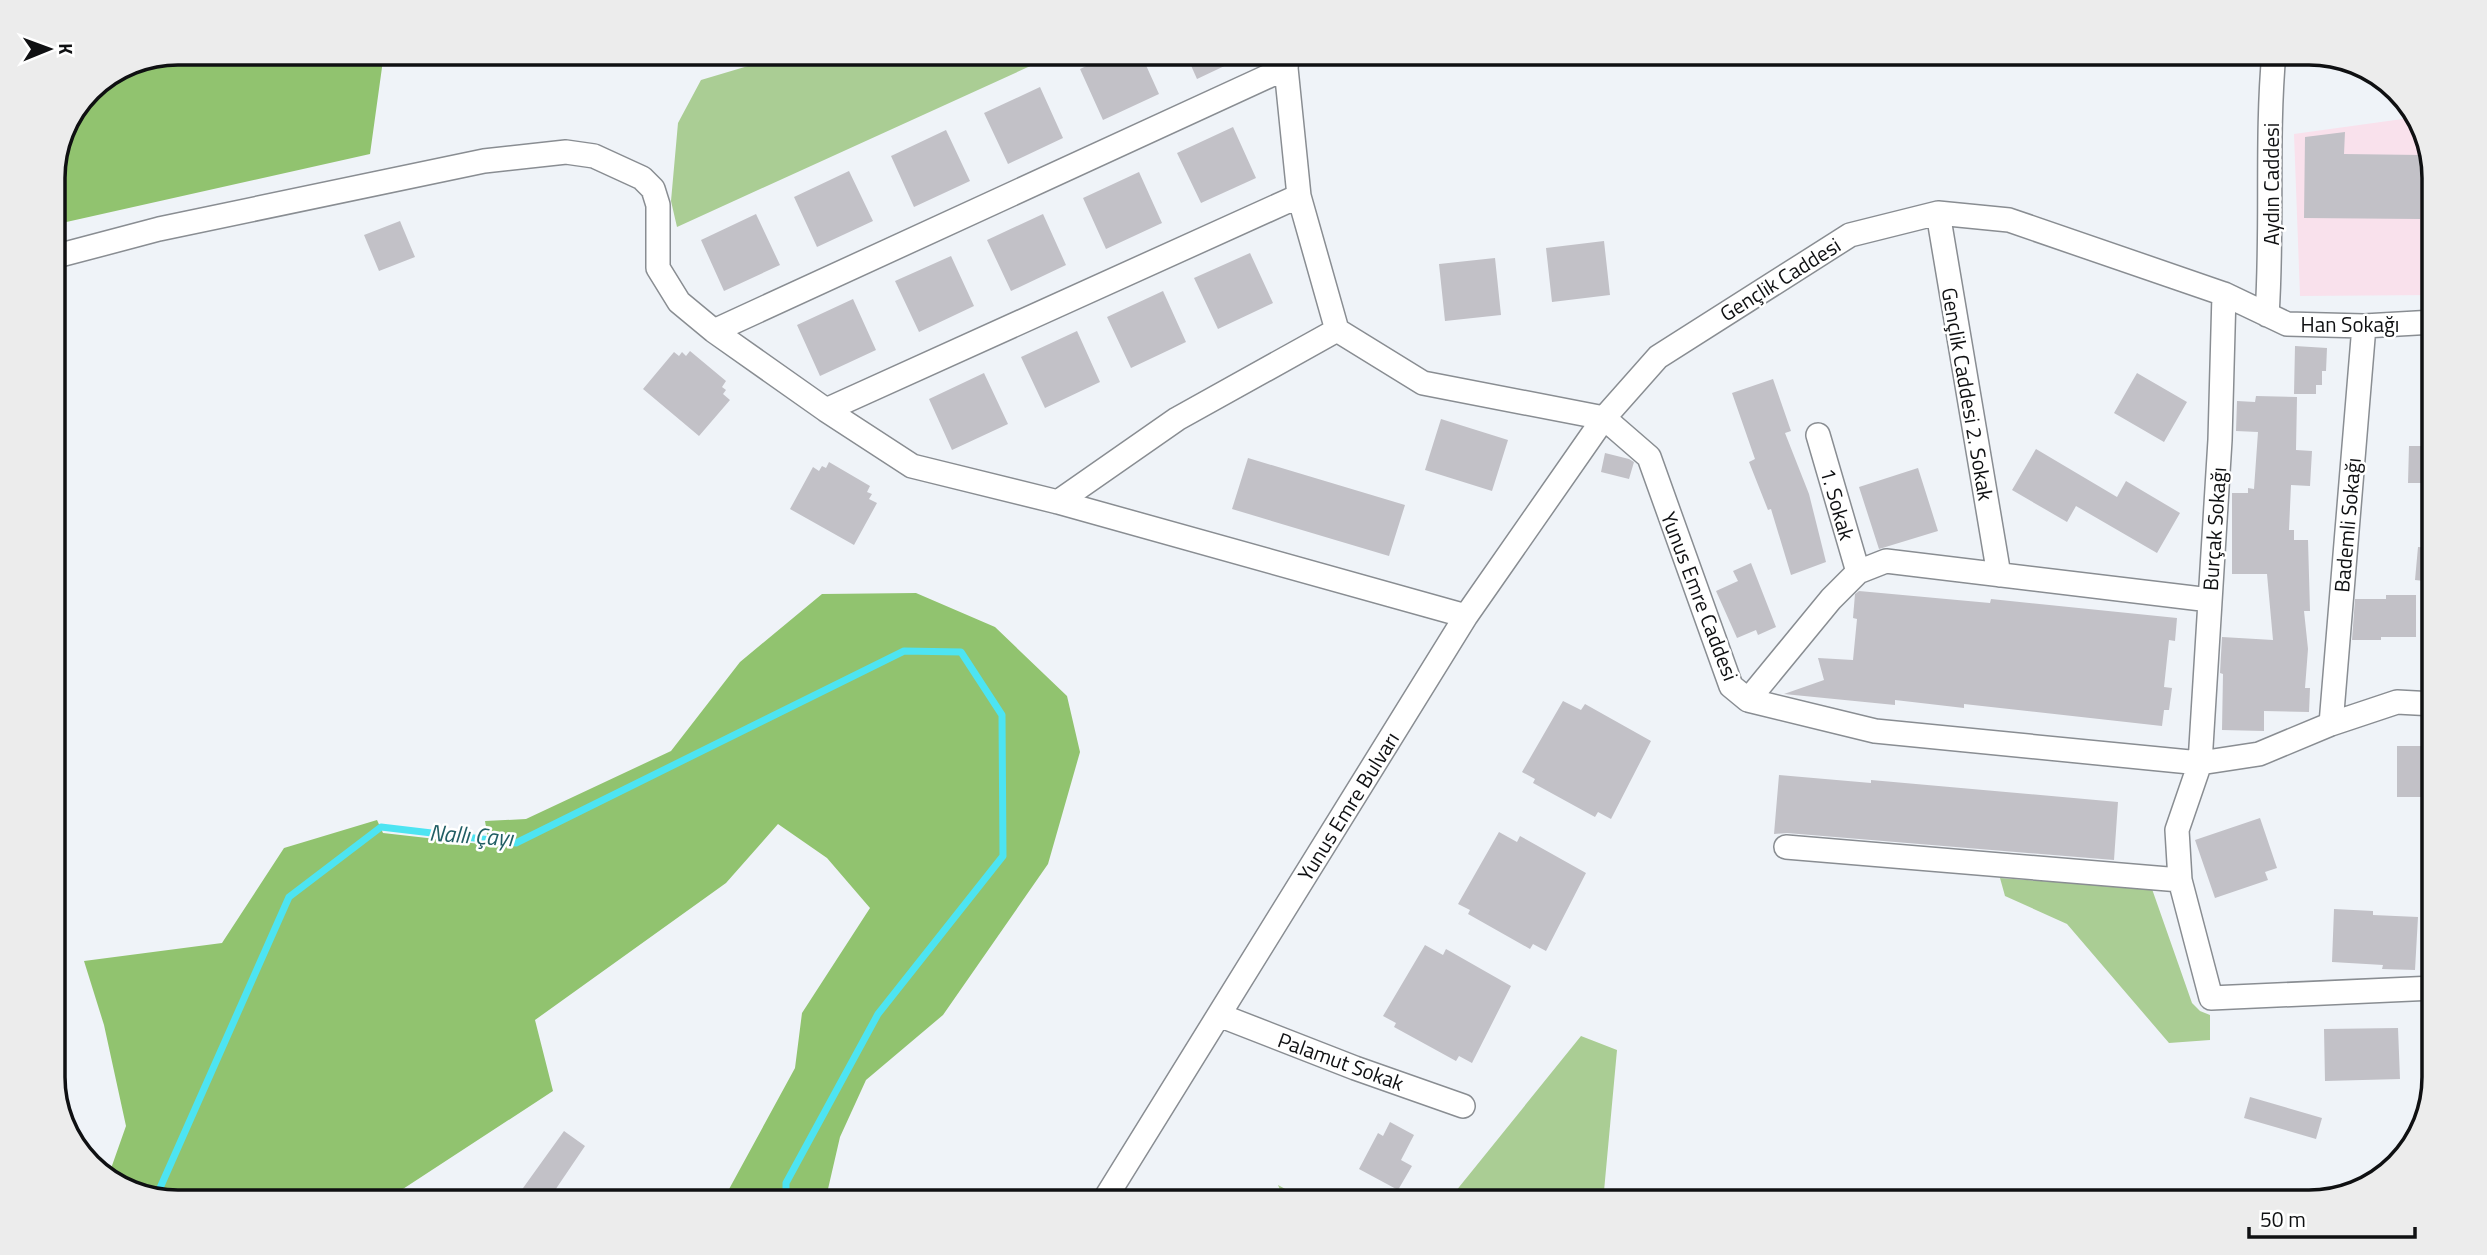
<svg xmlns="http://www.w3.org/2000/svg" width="2487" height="1255" font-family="'Titillium Web',sans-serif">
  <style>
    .education { fill: #f9e1ec }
    .green { fill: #aacd94 }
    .forest { fill: #91c36f }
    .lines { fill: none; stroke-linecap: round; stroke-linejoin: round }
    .stream { stroke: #4de4f2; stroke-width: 7 }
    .building { fill: #c2c1c7 }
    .minor-casing { stroke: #898d92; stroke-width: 26 }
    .minor { stroke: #fff; stroke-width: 23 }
    .labels { text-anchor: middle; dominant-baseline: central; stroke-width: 5; stroke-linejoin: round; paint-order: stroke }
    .street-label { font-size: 21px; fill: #0f1012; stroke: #fff }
    .water-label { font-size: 23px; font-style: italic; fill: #215e64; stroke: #fff }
    .rim { fill: none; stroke: #0f1012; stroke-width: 3.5 }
  </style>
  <rect width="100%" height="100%" fill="#eff3f8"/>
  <!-- education -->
  <path class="education" d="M2417,117L2434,170V295L2300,296L2294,134Z"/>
  <!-- green -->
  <path class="green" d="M795,52H1059V53L677,227L671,201L678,123L701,80Z
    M2000,878L2152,889L2192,1003L2200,1011L2210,1015V1040L2169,1043L2067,924L2005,896Z
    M1581,1036L1617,1050L1603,1202H1447Z
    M1278,1185L1309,1202H1285Z"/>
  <!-- forest -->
  <path class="forest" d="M177,53H384L370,154L53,225V170L89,89L130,62Z
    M916,593L995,627L1067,696L1080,752L1048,864L943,1015L866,1080L840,1137L825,1202H722L795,1068L802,1013L870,908L827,858L778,824L726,883L535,1020L553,1091L383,1202H177L122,1190L108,1177L126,1126L104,1025L84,961L222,943L284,848L377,820L383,833L489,845L485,821L526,819L671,751L740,662L822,594Z"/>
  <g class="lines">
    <!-- stream -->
    <path class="stream" d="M156,1197L289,897L381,827L516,843L904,651L961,652L1002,715L1003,856L878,1014L786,1183V1202"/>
  </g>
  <!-- building -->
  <path class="building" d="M1116,52H1140L1159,94L1103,120L1080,69Z
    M1185,52H1254L1197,79Z
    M1040,87L1063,138L1008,164L984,113Z
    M1233,127L1256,178L1201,203L1177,153Z
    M946,130L970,181L914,207L891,156Z
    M2345,132L2344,154L2421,155L2420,219L2304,218L2305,137Z
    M849,171L873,221L817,247L794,197Z
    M1139,172L1162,223L1106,249L1083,198Z
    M756,214L780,265L724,291L701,240Z
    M1043,214L1066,265L1011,291L987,240Z
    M400,221L415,257L379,271L364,235Z
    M1604,241L1610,295L1552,302L1546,248Z
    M1250,253L1273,303L1218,329L1194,278Z
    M951,256L974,306L919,332L895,281Z
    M1495,258L1501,315L1445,321L1439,264Z
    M1163,291L1186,342L1131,368L1107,317Z
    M853,299L876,350L820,376L797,325Z
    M1077,331L1100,382L1045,408L1021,357Z
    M2295,346L2327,348L2326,371H2322V385H2316V394H2294Z
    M690,351L726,381L722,387L726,390L723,394L730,400L699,436L643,389L674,352L679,356L682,352L686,356Z
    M984,373L1008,424L952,450L929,399Z
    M2137,373L2187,402L2164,442L2114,413Z
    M1773,379L1791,431L1785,433L1809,494L1826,562L1791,575L1771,509L1768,510L1749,462L1755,459L1732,393Z
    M2256,396L2297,397L2296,450L2312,451L2310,486L2291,485L2289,530H2294V540H2308L2310,611H2304L2308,649L2305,688H2310L2309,712L2264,711V731L2222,730L2223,674L2220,673L2222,637L2273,640L2267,574H2232V493H2248V488L2254,489L2258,432L2236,431L2237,401L2255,402Z
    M1441,419L1508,440L1492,491L1425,470Z
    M2409,446H2434V483H2408Z
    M2036,449L2117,497L2126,481L2180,513L2157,553L2076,506L2067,522L2012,490Z
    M1605,453L1629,459L1634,462L1629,479L1601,472Z
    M1248,458L1405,505L1389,556L1232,509Z
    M829,462L870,486L867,492L872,494L869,499L877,503L854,545L790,509L813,467L819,471L822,466L826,468Z
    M1918,468L1938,531L1879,549L1859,487Z
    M2418,547L2434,548V582L2415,580Z
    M1751,563L1776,627L1758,635L1756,630L1737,638L1716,591L1738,581L1733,571Z
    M1859,591L1990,603L1991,599L2177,618L2175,641L2169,640L2164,687L2172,688L2169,710H2164L2162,726L1964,704V708L1895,700V705L1784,694L1824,680L1818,658L1853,660L1857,619L1853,618L1855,594Z
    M2386,595H2416V637H2381V640H2352L2355,599H2386Z
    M1563,701L1581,710L1585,704L1651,741L1611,819L1598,812L1595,817L1533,783L1535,779L1522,772Z
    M2397,746H2432V784H2429V797H2397Z
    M1779,775L1871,783V780L2118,802L2114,860L1787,833L1774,834Z
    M2260,818L2277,868L2265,872L2268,880L2215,898L2195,840Z
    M1499,832L1517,842L1520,836L1586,873L1546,951L1533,944L1530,949L1468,914L1470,910L1458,904Z
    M2334,909L2373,911V915L2418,917L2415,970L2382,969L2383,965L2332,962Z
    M1425,945L1443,955L1446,949L1511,986L1472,1063L1459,1056L1456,1061L1394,1027L1396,1023L1383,1016Z
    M2398,1028L2400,1079L2325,1081L2324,1029Z
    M2250,1097L2322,1118L2316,1139L2244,1118Z
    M1390,1122L1414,1135L1401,1160L1412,1166L1398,1190L1359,1169L1378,1133L1383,1136Z
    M564,1131L585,1146L547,1202H513Z"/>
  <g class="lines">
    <!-- minor casing -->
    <g class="minor-casing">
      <path id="minor" d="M1288,52L1286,68L1299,196L1337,330L1423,383L1604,418L1649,457L1731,686L1748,700L1875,731L2200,763L2259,754L2331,724L2397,702L2434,704
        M1286,68L714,331L826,410L912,466L1058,502L1466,616
        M1938,213L1999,575
        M53,257L159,229L484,161L566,152L594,156L642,178L653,189L658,205V268L679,302L714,331
        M2224,294L2220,440L2200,763L2177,830L2180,880L2211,998L2434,988
        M2267,315C2273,228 2266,140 2274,52
        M826,410L1299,196
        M1818,435L1858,572
        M1058,502L1177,419L1337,330
        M1748,700L1831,599L1858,572L1886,561L2210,600
        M2331,724L2364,326
        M1786,847L2180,880
        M1219,1015L1355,1068L1463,1106
        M1103,1202L1466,616L1604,418L1658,357L1850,235L1938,213L2009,220L2224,294L2287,324L2364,326L2434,322"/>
    </g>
    <!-- minor -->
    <use href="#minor" class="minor"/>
  </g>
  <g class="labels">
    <!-- street labels -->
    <g class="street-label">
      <text transform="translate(2271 184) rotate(-90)">Aydın Caddesi</text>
      <text transform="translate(1780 279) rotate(-32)">Gençlik Caddesi</text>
      <text x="2350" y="324">Han Sokağı</text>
      <text transform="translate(1968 394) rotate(80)">Gençlik Caddesi 2. Sokak</text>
      <text transform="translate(1838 504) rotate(74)">1. Sokak</text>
      <text transform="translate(2347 525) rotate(-85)">Bademli Sokağı</text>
      <text transform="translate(2214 529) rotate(-86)">Burçak Sokağı</text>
      <text transform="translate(1700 596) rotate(69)">Yunus Emre Caddesi</text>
      <text transform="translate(1348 806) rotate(-58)">Yunus Emre Bulvarı</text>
      <text transform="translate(1341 1061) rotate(20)">Palamut Sokak</text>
    </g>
    <!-- water labels -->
    <g class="water-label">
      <text transform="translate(471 835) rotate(4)">Nallı Çayı</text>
    </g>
  </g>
  <!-- crop -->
  <path d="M0 0H2487V1255H0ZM178 65H2309A113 113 0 0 1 2422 178V1077A113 113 0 0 1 2309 1190H178A113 113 0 0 1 65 1077V178A113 113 0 0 1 178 65Z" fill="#ececec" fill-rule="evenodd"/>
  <path class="rim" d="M178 65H2309A113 113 0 0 1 2422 178V1077A113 113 0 0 1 2309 1190H178A113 113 0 0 1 65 1077V178A113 113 0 0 1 178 65Z"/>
  <!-- north arrow -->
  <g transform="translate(49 49) rotate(89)" stroke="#ffffff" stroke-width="5" paint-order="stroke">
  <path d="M0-5L12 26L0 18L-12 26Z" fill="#0f1012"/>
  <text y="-10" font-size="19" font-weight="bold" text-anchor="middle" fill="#0f1012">K</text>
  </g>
  <!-- scale -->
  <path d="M2249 1227v10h166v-10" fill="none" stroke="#0f1012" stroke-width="3.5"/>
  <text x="2260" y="1227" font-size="21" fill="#0f1012" stroke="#ffffff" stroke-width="5" paint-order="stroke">50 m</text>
</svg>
